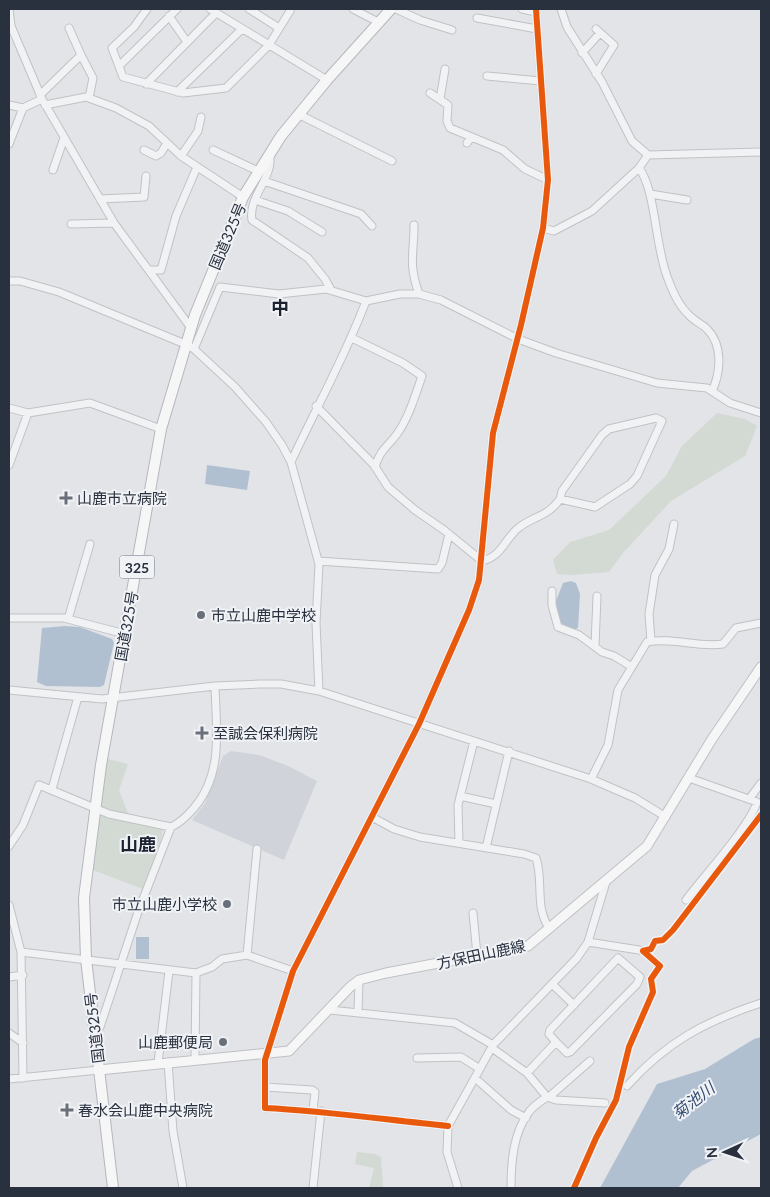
<svg xmlns="http://www.w3.org/2000/svg" width="770" height="1197" font-family="Lato,'Noto Sans JP',sans-serif">
  <style>
    .built { fill: #d0d3da }
    .green { fill: #d2dad3 }
    .water { fill: #b1c0d1 }
    .lines { fill: none; stroke-linecap: round; stroke-linejoin: round }
    .minor-casing { stroke: #c0c2c5; stroke-width: 9 }
    .major-casing { stroke: #bec1c5; stroke-width: 11 }
    .highway-casing { stroke: #b4b7bc; stroke-width: 12 }
    .minor { stroke: #f1f2f4; stroke-width: 7 }
    .major { stroke: #f6f6f6; stroke-width: 9 }
    .highway { stroke: #f6f6f6; stroke-width: 10 }
    .cycleway-casing { stroke: #f0f2f6; stroke-width: 9 }
    .cycleway { stroke: #e8590c; stroke-width: 6 }
    .poi-dot { fill: #6a707a; stroke: #f0f2f6; stroke-width: 2 }
    .labels { text-anchor: middle; dominant-baseline: central; stroke-width: 4; stroke-linejoin: round; paint-order: stroke }
    .shield { fill: #f0f2f6; stroke: #656b76; stroke-width: 1 }
    .shield-label { font-size: 14px; font-weight: bold; fill: #29313f }
    .street-label { font-size: 15px; fill: #29313f; stroke: #f0f2f6 }
    .poi-label { font-size: 15px; fill: #29313f; stroke: #f0f2f6; text-anchor: start }
    .water-label { font-size: 16px; font-style: italic; fill: #354f72; stroke: #f0f2f6 }
    .quarter-label { font-size: 18px; font-weight: bold; fill: #1b2230; stroke: #f0f2f6 }
  </style>
  <rect width="100%" height="100%" fill="#e2e4e7"/>
  <!-- built -->
  <path class="built" d="M231,751L259,755L288,766L317,781L284,860L192,820L205,803L223,756Z"/>
  <!-- green -->
  <path class="green" d="M717,413L745,419L757,426L745,456L671,501L623,553L609,572L572,575L557,574L553,560L570,542L609,530L666,476L682,446Z
    M108,759L128,764L119,790L129,816L110,811L99,805Z
    M99,812L108,817L163,829L156,861L143,889L93,870Z
    M357,1152L375,1154L381,1157L383,1188H369L374,1168L355,1164Z"/>
  <!-- water -->
  <path class="water" d="M207,465L250,471L247,490L205,484Z
    M571,581L576,583L580,594L578,628L572,630L558,621L556,601L563,583Z
    M65,626L80,627L112,639L114,643L104,685L100,687L46,686L37,682L42,628Z
    M136,937H149V959H136Z
    M761,1037V1134L692,1171L678,1188H600L657,1084L705,1069L754,1039Z"/>
  <g class="lines">
    <!-- minor casing -->
    <g class="minor-casing">
      <path id="minor" d="M9,9L11,26L42,99L114,223L191,328
        M147,9L134,27L112,48L123,77L183,93L226,88L269,45L290,11
        M210,9L327,80
        M249,9L279,28
        M353,9L378,22
        M396,9L420,20L452,30
        M522,9L536,12
        M561,9L567,27L602,82L632,141L648,155L761,152
        M169,16L187,42
        M477,18L537,29
        M69,28L81,55
        M596,29L614,45L596,74
        M582,53L600,33
        M119,66L177,9
        M487,76L541,81
        M146,84L216,13
        M177,92L242,29
        M430,93L448,105L447,121L450,128L503,150L525,169L548,180
        M40,95L81,55L93,78L89,98
        M440,99L445,69
        M9,105L23,108L42,99
        M45,105L86,97L116,108L149,126L181,156L243,197
        M298,114L392,161
        M467,143L471,137
        M9,144L23,108
        M144,150L156,156L161,153L167,143
        M213,150L258,171
        M181,156L198,131L201,117
        M270,158C272,178 248,198 252,220L308,258L325,279L331,290
        M639,168C656,190 655,248 668,279C672,290 680,307 689,315C694,321 702,324 707,329C723,345 721,372 712,391
        M53,170L64,138
        M264,181L361,214L372,226
        M650,194L687,200
        M100,199L144,197L146,176
        M255,200L288,211L322,232
        M71,224L114,223
        M414,225C414,256 408,262 419,294
        M543,228L554,231L592,211L639,168L648,155
        M149,270H161L176,216L197,167
        M9,281H20L59,292L185,344L194,349L235,387L266,422L282,445L291,462L319,564L316,623L319,691
        M352,338L403,363L422,376C415,396 409,417 397,434C387,448 381,448 375,467
        M194,349L220,287L279,294L326,289L366,301L400,294H419L441,300L518,339L556,353L657,383L707,388L730,403L761,413
        M316,406L374,465L388,487L415,510L444,530L482,561C501,556 503,543 516,530C531,516 547,518 560,499L595,507L630,484L637,476L662,421L656,418L609,429L602,435L562,491L560,499
        M9,408L28,413
        M291,462C316,408 345,357 366,301
        M9,465L28,413L90,403L161,429
        M318,561L438,569L442,563L449,534
        M552,591V605L558,627L579,635L602,652L614,656L632,667
        M9,618H64L125,634
        M68,619L90,544
        M651,641L649,614L655,575L669,549L674,524
        M595,646L597,596
        M9,690L102,699L215,686L260,684H281L319,691L591,779L635,798L666,817
        M591,779L608,745L618,690L647,642C673,637 698,648 723,644L736,628L761,623
        M52,789L78,697
        M460,796L496,804
        M750,798L761,783
        M372,817L394,829L420,837L524,854L536,858C544,881 534,908 550,929
        M459,843L458,805L474,741
        M9,846L23,825L39,785L109,814L171,827C180,823 188,815 194,808C224,773 216,728 215,686
        M486,848L509,751
        M686,900C703,877 750,826 757,802L689,778
        M9,905L21,952L23,1078
        M473,913L477,955
        M588,942L639,950
        M21,952L196,973L212,967L222,959L247,955L293,971
        M247,955L257,849
        M9,977L23,975
        M552,984L574,1005
        M330,1010L455,1023L493,1045
        M358,1012L359,980
        M95,1028L100,1027L138,912L171,827
        M9,1033L23,1043
        M492,1048L527,1073L547,1097L556,1100L605,1103
        M417,1058L461,1057L480,1069
        M195,1060L196,973
        M168,1062L173,1131L183,1188
        M158,1063L169,971
        M527,1073L556,1042L549,1034L550,1030L618,958L640,977L637,984L570,1052L567,1053L556,1042
        M475,1078L511,1110L526,1118
        M9,1079L99,1070
        M627,1086C666,1042 706,1021 761,1003
        M265,1087L312,1090L315,1092L313,1110
        M549,1097L590,1061
        M448,1126C387,1120 326,1111 265,1108V1060L293,971L419,724L469,610L479,580L493,433L521,325L543,228L548,180L536,9
        M313,1188L321,1111
        M458,1188L447,1152L448,1126L493,1045L577,958L588,942L606,882
        M511,1188C511,1163 513,1133 529,1112C533,1106 541,1101 547,1097"/>
    </g>
    <!-- major casing -->
    <g class="major-casing">
      <path id="major" d="M99,1070L289,1051L350,987L359,980L386,973L528,946L647,846L712,739L761,667"/>
    </g>
    <!-- highway casing -->
    <g class="highway-casing">
      <path id="highway" d="M113,1188L86,959L84,898L101,765L161,429L195,315L243,197L281,136L327,80L391,9"/>
    </g>
    <!-- minor -->
    <use href="#minor" class="minor"/>
    <!-- major -->
    <use href="#major" class="major"/>
    <!-- highway -->
    <use href="#highway" class="highway"/>
    <!-- cycleway casing -->
    <g class="cycleway-casing">
      <path id="cycleway" d="M643,951L651,949L655,941L663,940L673,930L761,815
        M448,1126C387,1120 326,1111 265,1108V1060L293,971L419,724L469,610L479,580L493,433L521,325L543,228L548,180L536,9
        M574,1188L596,1138L616,1100L629,1047L653,992L651,979L660,966L643,951"/>
    </g>
    <!-- cycleway -->
    <use href="#cycleway" class="cycleway"/>
  </g>
  <!-- markers -->
  <g class="poi-dot">
    <path d="M63.5 490.5h5v5h5v5h-5v5h-5v-5h-5v-5h5z"/>
    <circle cx="201" cy="615" r="5"/>
    <path d="M199.5 725.5h5v5h5v5h-5v5h-5v-5h-5v-5h5z"/>
    <circle cx="227" cy="904" r="5"/>
    <circle cx="223" cy="1042" r="5"/>
    <path d="M64.5 1102.5h5v5h5v5h-5v5h-5v-5h-5v-5h5z"/>
  </g>
  <g class="labels">
    <!-- shield labels -->
    <rect class="shield" x="119.5" y="555.5" width="35" height="23" rx="4"/>
    <g class="shield-label">
      <text x="137" y="567">325</text>
    </g>
    <!-- street labels -->
    <g class="street-label">
      <text transform="translate(227 236) rotate(-67)">国道325号</text>
      <text transform="translate(126 626) rotate(-80)">国道325号</text>
      <text transform="translate(481 954) rotate(-12)">方保田山鹿線</text>
      <text transform="translate(94 1028) rotate(-97)">国道325号</text>
    </g>
    <!-- poi labels -->
    <g class="poi-label">
      <text x="77" y="498">山鹿市立病院</text>
      <text x="211" y="615">市立山鹿中学校</text>
      <text x="213" y="733">至誠会保利病院</text>
      <text x="217" y="904" text-anchor="end">市立山鹿小学校</text>
      <text x="213" y="1042" text-anchor="end">山鹿郵便局</text>
      <text x="78" y="1110">春水会山鹿中央病院</text>
    </g>
    <!-- water labels -->
    <g class="water-label">
      <text transform="translate(693 1100) rotate(-38)">菊池川</text>
    </g>
    <!-- quarter labels -->
    <g class="quarter-label">
      <text x="280" y="307">中</text>
      <text x="138" y="844">山鹿</text>
    </g>
  </g>
  <!-- border -->
  <rect width="770" height="1197" fill="none" stroke="#29313f" stroke-width="20"/>
  <!-- north arrow -->
  <g transform="translate(725 1152) rotate(267)" stroke="#f0f2f6" stroke-width="4" paint-order="stroke">
  <path d="M0-4L9 19L0 12L-9 19Z" fill="#29313f"/>
  <text y="-8" font-size="14" font-weight="bold" text-anchor="middle" fill="#29313f">N</text>
  </g>
</svg>
